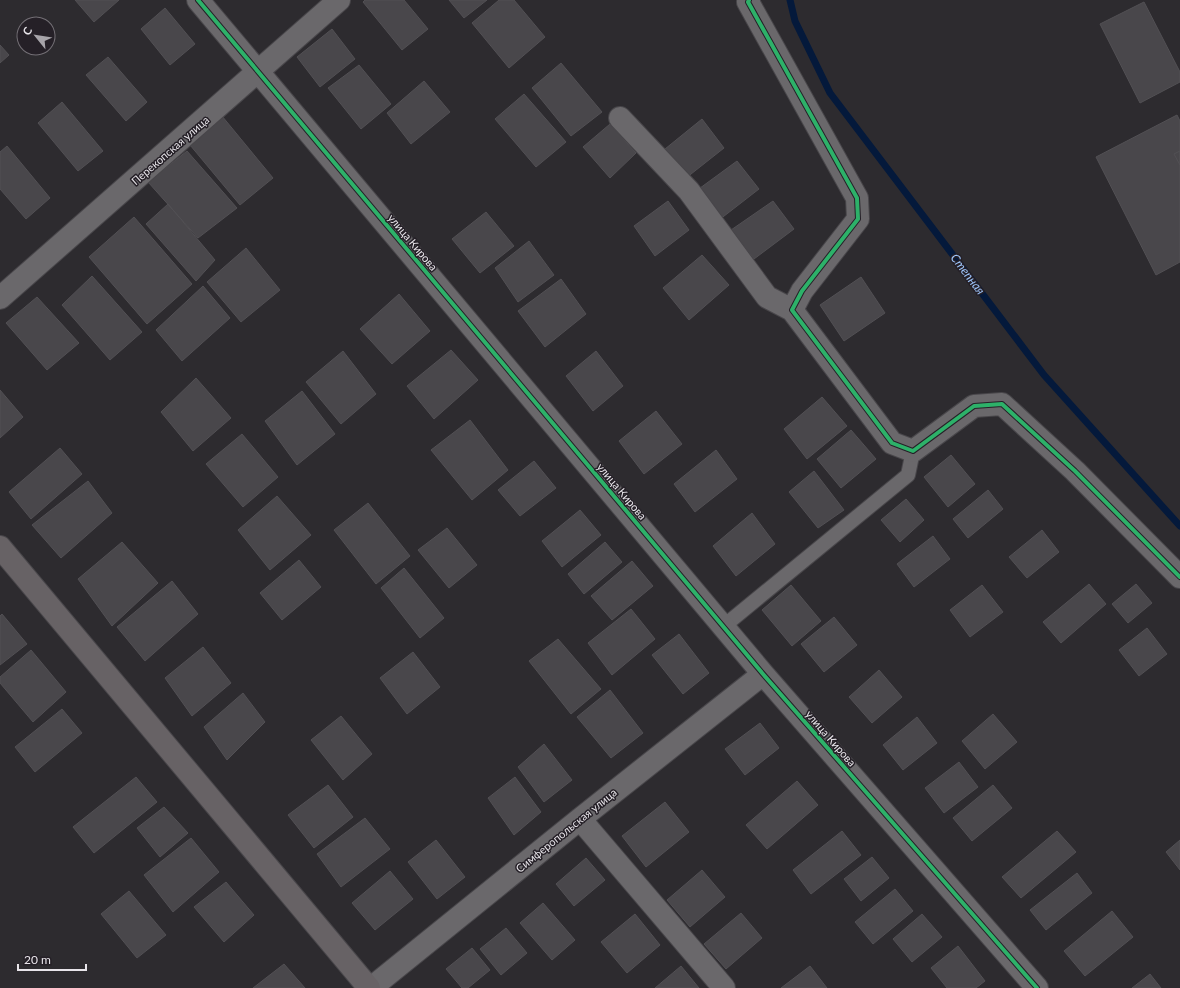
<svg xmlns="http://www.w3.org/2000/svg" width="1180" height="988" font-family="Lato,sans-serif">
  <style>
    .lines { fill: none; stroke-linecap: round; stroke-linejoin: round }
    .stream { stroke: #04193b; stroke-width: 7 }
    .building { fill: #49474b; stroke: #525054 }
    .service-casing { stroke: #48464a; stroke-width: 16 }
    .minor-casing { stroke: #48464a; stroke-width: 24 }
    .secondary-casing { stroke: #48464a; stroke-width: 24 }
    .service { stroke: #6a686b; stroke-width: 14 }
    .minor { stroke: #6a686b; stroke-width: 22 }
    .secondary { stroke: #676265; stroke-width: 22 }
    .cycleway-casing { stroke: #252027; stroke-width: 6 }
    .cycleway { stroke: #2db169; stroke-width: 4 }
    .labels { text-anchor: middle; dominant-baseline: central; stroke-width: 3; stroke-linejoin: round; paint-order: stroke }
    .street-label { font-size: 11px; fill: #e8e5ea; stroke: #252027 }
    .water-label { font-size: 12px; font-style: italic; fill: #9dc4f9; stroke: #252027 }
  </style>
  <rect width="100%" height="100%" fill="#2d2b2f"/>
  <g class="lines">
    <!-- stream -->
    <path class="stream" d="M790,0L795,21L830,93L1044,375L1180,526"/>
  </g>
  <!-- building -->
  <path class="building" d="M75,0H119L94,22Z
    M365,0H404L428,29L402,50L363,2Z
    M449,0H487L464,18Z
    M499,0H514L545,37L509,68L472,23Z
    M1144,2L1180,72V82L1140,103L1100,24Z
    M165,8L195,44L170,65L141,29Z
    M332,29L355,59L320,87L297,57Z
    M0,45L9,55L0,63Z
    M108,57L147,102L126,121L86,75Z
    M561,63L602,112L571,136L532,88Z
    M359,65L391,104L361,129L328,88Z
    M424,81L450,112L411,144L387,113Z
    M524,94L566,142L536,167L495,119Z
    M62,102L103,151L78,171L38,123Z
    M1177,115L1180,121V262L1156,275L1096,157Z
    M222,116L273,178L240,205L190,145Z
    M702,119L724,148L686,178L665,149Z
    M610,124L636,153L610,178L583,147Z
    M7,146L50,198L26,219L0,189V152Z
    M187,151L237,208L198,238L148,182Z
    M1180,151V165L1174,154Z
    M737,161L759,189L719,220L696,191Z
    M668,201L689,230L655,256L634,226Z
    M773,201L794,229L754,259L731,230Z
    M168,204L215,260L196,281L146,224Z
    M486,212L514,246L480,273L452,239Z
    M134,217L192,284L147,324L89,257Z
    M529,241L554,275L518,302L495,268Z
    M246,248L280,290L241,322L207,282Z
    M702,255L729,285L689,320L663,288Z
    M92,276L142,332L110,360L62,305Z
    M861,277L885,313L844,341L820,305Z
    M561,279L586,314L545,347L518,311Z
    M203,286L230,318L182,361L156,330Z
    M399,294L430,331L392,364L360,329Z
    M37,297L79,343L47,370L6,323Z
    M451,350L478,380L434,419L407,386Z
    M343,351L376,394L341,424L306,382Z
    M596,351L623,386L593,411L566,376Z
    M196,378L231,418L193,451L161,412Z
    M0,390L23,417L0,438Z
    M302,391L335,434L297,465L265,421Z
    M822,397L847,426L807,459L784,429Z
    M656,411L682,444L644,474L619,441Z
    M470,420L508,470L472,500L431,450Z
    M851,430L876,459L841,488L817,459Z
    M242,434L278,477L243,507L206,464Z
    M60,448L82,474L31,519L9,492Z
    M716,450L737,479L695,512L674,484Z
    M951,455L975,484L948,507L924,477Z
    M534,461L556,488L520,516L498,490Z
    M814,471L844,510L818,528L789,492Z
    M88,481L112,513L61,558L32,525Z
    M988,490L1003,509L968,538L953,519Z
    M277,496L311,535L270,570L238,530Z
    M906,499L924,520L900,542L881,520Z
    M368,503L410,556L376,584L334,530Z
    M580,510L601,535L562,567L542,541Z
    M752,513L775,544L736,576L713,546Z
    M447,528L477,565L449,588L418,550Z
    M1042,530L1059,552L1027,578L1009,557Z
    M933,536L950,559L914,587L897,564Z
    M122,542L158,583L112,626L78,579Z
    M605,542L622,562L584,594L568,574Z
    M299,560L321,587L282,620L260,593Z
    M632,561L653,586L612,620L591,596Z
    M404,568L444,618L420,638L381,588Z
    M172,581L198,614L145,661L117,627Z
    M1089,584L1106,604L1061,643L1043,622Z
    M1136,584L1152,603L1128,623L1112,604Z
    M791,585L821,621L792,646L762,610Z
    M982,585L1003,612L970,637L950,610Z
    M631,609L655,639L612,675L588,643Z
    M2,614L27,644L0,665V616Z
    M834,617L857,645L824,672L801,644Z
    M1147,628L1167,654L1139,676L1119,650Z
    M679,634L709,673L683,694L652,655Z
    M558,639L601,689L571,714L529,661Z
    M203,647L231,683L192,716L165,678Z
    M31,650L66,692L33,722L0,683V677Z
    M413,652L440,687L407,714L380,678Z
    M879,670L902,697L872,723L849,697Z
    M610,690L643,733L611,758L577,717Z
    M243,693L265,722L227,760L204,727Z
    M62,709L82,733L35,772L15,747Z
    M993,714L1017,742L985,769L962,741Z
    M341,716L372,754L343,780L311,740Z
    M917,717L937,743L903,770L883,745Z
    M760,723L779,748L745,775L725,749Z
    M544,744L572,780L544,802L518,767Z
    M959,762L978,787L944,813L925,788Z
    M136,777L157,802L94,853L73,827Z
    M515,777L541,812L514,835L488,798Z
    M797,781L818,805L767,849L746,825Z
    M328,785L353,817L314,848L288,815Z
    M993,785L1012,808L972,841L953,818Z
    M665,802L689,832L646,867L622,836Z
    M164,807L188,833L160,857L137,828Z
    M365,818L390,849L341,887L317,854Z
    M842,831L861,855L811,894L793,870Z
    M1057,831L1076,852L1021,898L1002,877Z
    M191,838L219,872L173,912L144,875Z
    M436,840L465,877L437,899L408,862Z
    M1180,840V870L1166,852Z
    M872,857L889,878L861,901L844,879Z
    M586,858L605,880L574,906L556,884Z
    M702,870L725,897L690,927L667,900Z
    M390,871L413,899L375,930L352,903Z
    M1077,873L1092,893L1046,930L1030,910Z
    M226,882L254,915L224,942L194,907Z
    M895,889L913,911L873,944L855,922Z
    M129,891L166,935L137,958L101,914Z
    M543,903L575,940L552,960L520,923Z
    M1112,911L1133,937L1085,976L1064,951Z
    M741,913L762,938L726,969L704,944Z
    M635,914L660,945L627,973L601,942Z
    M922,914L942,937L912,962L893,939Z
    M506,928L527,953L501,975L480,949Z
    M958,946L985,981L976,988H947L931,968Z
    M472,948L490,970L468,988H462L446,969Z
    M284,964L305,988H253Z
    M681,966L699,988H655Z
    M810,966L827,988H781Z
    M1150,974L1161,988H1132Z"/>
  <g class="lines">
    <!-- service casing -->
    <g class="service-casing">
      <path id="service" d="M724,626L908,475L913,451"/>
    </g>
    <!-- minor casing -->
    <g class="minor-casing">
      <path id="minor" d="M198,0L763,674L1037,988
        M749,0L748,2L857,198L858,219L802,291L792,310L892,443L913,451L974,406L1002,404L1075,471L1180,577
        M620,118L689,191L767,297L792,310
        M0,298L339,0
        M580,819L724,988
        M371,988L580,819L763,674"/>
    </g>
    <!-- secondary casing -->
    <g class="secondary-casing">
      <path id="secondary" d="M0,547L369,988"/>
    </g>
    <!-- service -->
    <use href="#service" class="service"/>
    <!-- minor -->
    <use href="#minor" class="minor"/>
    <!-- secondary -->
    <use href="#secondary" class="secondary"/>
    <!-- cycleway casing -->
    <g class="cycleway-casing">
      <path id="cycleway" d="M198,0L763,674L1037,988
        M749,0L748,2L857,198L858,219L802,291L792,310L892,443L913,451L974,406L1002,404L1075,471L1180,577"/>
    </g>
    <!-- cycleway -->
    <use href="#cycleway" class="cycleway"/>
  </g>
  <g class="labels">
    <!-- street labels -->
    <g class="street-label">
      <text transform="translate(170 150) rotate(-41)">Перекопская улица</text>
      <text transform="translate(413 242) rotate(50)">улица Кирова</text>
      <text transform="translate(622 491) rotate(50)">улица Кирова</text>
      <text transform="translate(831 738) rotate(49)">улица Кирова</text>
      <text transform="translate(566 830) rotate(-39)">Симферопольская улица</text>
    </g>
    <!-- water labels -->
    <g class="water-label">
      <text transform="translate(968 274) rotate(53)">Степная</text>
    </g>
  </g>
  <!-- north arrow -->
  <g transform="translate(36 36) rotate(300)"><circle r="19" fill="#252027" stroke="#736f75"/>
  <path d="M0-3L7 15L0 10L-7 15Z" fill="#a7a4a9"/>
  <text y="-6" font-size="11" font-weight="bold" text-anchor="middle" fill="#e8e5ea">С</text>
  </g>
  <!-- scale -->
  <path d="M18 964v6h68v-6" fill="none" stroke="#e8e5ea" stroke-width="2"/>
  <text x="24" y="964" font-size="12" fill="#e8e5ea" stroke="#252027" stroke-width="3" paint-order="stroke">20 m</text>
</svg>
